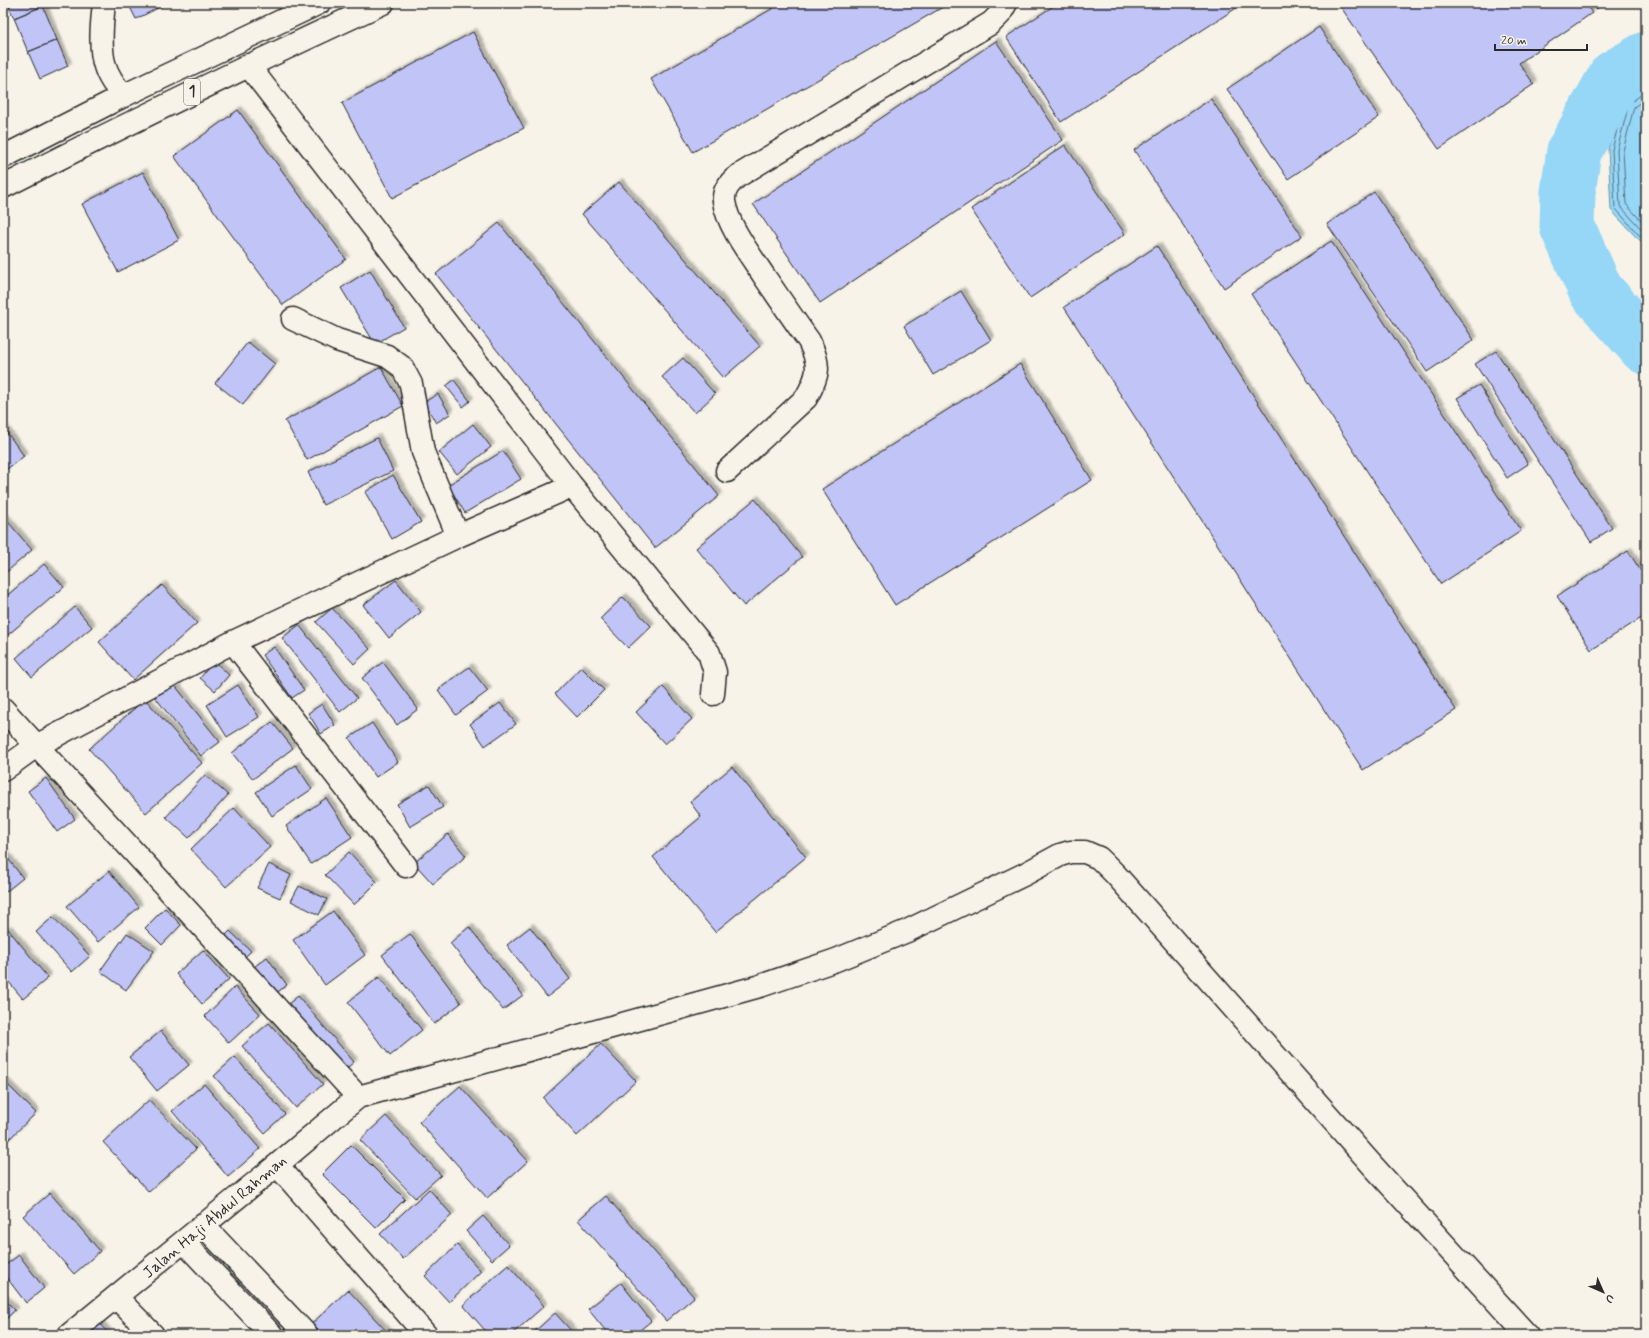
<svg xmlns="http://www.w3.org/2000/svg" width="1649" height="1338" font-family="Mynerve,sans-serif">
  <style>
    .water { fill: #96d6f7; stroke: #6b92a5 }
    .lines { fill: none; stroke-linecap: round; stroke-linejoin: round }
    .shore { stroke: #566f7d; stroke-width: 1 }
    .river { stroke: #96d6f7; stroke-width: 55 }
    .building { fill: #c0c4f6; stroke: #2b2b2b; filter: url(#shadow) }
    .minor-casing { stroke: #2b2b2b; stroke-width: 25 }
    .highway-casing { stroke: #2b2b2b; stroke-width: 25 }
    .minor { stroke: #f7f3e8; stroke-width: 22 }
    .highway { stroke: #f7f3e8; stroke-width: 22 }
    .labels { text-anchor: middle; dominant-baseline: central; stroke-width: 3.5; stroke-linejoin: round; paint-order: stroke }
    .shield { fill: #f7f3e8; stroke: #686764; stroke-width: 1 }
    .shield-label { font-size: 15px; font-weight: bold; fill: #2b2b2b }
    .street-label { font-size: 16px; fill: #2b2b2b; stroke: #f7f3e8 }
  </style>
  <defs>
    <filter id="shadow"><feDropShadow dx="3.5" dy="-3.5" stdDeviation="1" flood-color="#0004"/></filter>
  </defs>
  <rect width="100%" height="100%" fill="#f7f3e8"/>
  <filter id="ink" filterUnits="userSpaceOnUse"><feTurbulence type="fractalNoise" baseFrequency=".025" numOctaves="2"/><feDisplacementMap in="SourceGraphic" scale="8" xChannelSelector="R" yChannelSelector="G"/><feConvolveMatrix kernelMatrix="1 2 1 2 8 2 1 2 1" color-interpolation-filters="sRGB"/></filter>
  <g filter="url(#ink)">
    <!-- water -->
    <path class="water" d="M1646,79V245L1636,237L1611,210L1608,149L1621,98Z"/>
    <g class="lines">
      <!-- shore -->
      <path class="shore" d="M1646,84L1624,101L1612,150L1615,208L1638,234L1646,240
        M1646,91L1629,104L1617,150L1620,206L1646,234
        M1646,98L1634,107L1623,151L1626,204L1646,226"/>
      <!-- river -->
      <path class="river" d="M1646,59L1615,77L1574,151L1568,192L1567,226L1596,291L1646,347"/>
    </g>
    <!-- building -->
    <path class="building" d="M7,3H41L43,6L14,18Z
      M128,3H166V4L136,19Z
      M782,3H947L948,4L693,152L651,79Z
      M1058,3H1244L1061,122L1006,37Z
      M1338,3H1585L1592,13L1519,63L1534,84L1439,149Z
      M1592,3H1605L1596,9Z
      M43,6L57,40L28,52L14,18Z
      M1319,27L1379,117L1288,179L1227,89Z
      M473,32L524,128L392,198L342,103Z
      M57,40L68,66L40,79L28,52Z
      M996,41L1063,140L820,303L753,204Z
      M1211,99L1302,236L1224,288L1134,150Z
      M238,110L346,259L283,305L174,156Z
      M1065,145L1125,234L1030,298L971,209Z
      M143,172L179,240L118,272L82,204Z
      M619,182L760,346L723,378L582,214Z
      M1374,192L1474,340L1427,372L1327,224Z
      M499,223L719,496L655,548L436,274Z
      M1331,241L1521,531L1441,584L1251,294Z
      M1157,246L1456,710L1363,770L1064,307Z
      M370,270L404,327L375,344L341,288Z
      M961,291L991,340L933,375L904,326Z
      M248,342L275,364L243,405L215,383Z
      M1496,351L1612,528L1591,542L1475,364Z
      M683,358L715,394L695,413L662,377Z
      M1020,364L1092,480L895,605L822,489Z
      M381,367L403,406L307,460L285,421Z
      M454,380L470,401L463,407L446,386Z
      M1479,385L1528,464L1507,478L1457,398Z
      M438,394L450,414L436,423L424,402Z
      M473,424L491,447L457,474L439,452Z
      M3,427L24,456L3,472Z
      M377,438L393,471L323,505L308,472Z
      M503,451L521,479L465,513L448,485Z
      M393,475L421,522L392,539L365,492Z
      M755,499L802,557L744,606L696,548Z
      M3,516L32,550L3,575Z
      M1628,551L1646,579V615L1591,650L1557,596Z
      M44,564L64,587L3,639V599Z
      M396,580L421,612L389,638L363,605Z
      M162,585L197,623L133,680L99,642Z
      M623,597L651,626L628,648L600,619Z
      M75,607L92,627L32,677L16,658Z
      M332,608L370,649L354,664L316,622Z
      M299,625L357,698L340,712L282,638Z
      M274,647L304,690L292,698L262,655Z
      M214,661L229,675L215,691L200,678Z
      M383,662L418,709L397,725L362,678Z
      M469,667L488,691L456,715L438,690Z
      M581,667L604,690L577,717L555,694Z
      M173,683L220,742L201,756L155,697Z
      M238,685L259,717L227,737L207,705Z
      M663,687L692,719L665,744L636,712Z
      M145,699L202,763L146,813L89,749Z
      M500,703L516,724L485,746L470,724Z
      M322,704L335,725L321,734L308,713Z
      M272,722L293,748L253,779L232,753Z
      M372,723L398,762L376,777L349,738Z
      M296,765L312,789L272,816L256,792Z
      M732,767L806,857L715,932L653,857L701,817L690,802Z
      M205,775L228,795L189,838L166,817Z
      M46,778L75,819L57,832L28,791Z
      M429,785L443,807L410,827L397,804Z
      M326,798L352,837L311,864L286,826Z
      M234,808L270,847L226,887L191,849Z
      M448,834L466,856L433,884L414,863Z
      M3,852L23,878L3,894Z
      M349,852L377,882L354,905L325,875Z
      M269,864L291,875L280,898L257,888Z
      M109,871L139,907L98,942L67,906Z
      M299,886L327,899L319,915L291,901Z
      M165,908L181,925L162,945L145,928Z
      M333,911L365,955L325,985L293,940Z
      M53,917L90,956L72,972L36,932Z
      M469,927L523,995L503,1010L450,943Z
      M530,927L570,979L547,997L507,945Z
      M8,929L48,978L23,999L3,975V933Z
      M230,931L251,951L245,957L225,936Z
      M127,933L154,951L126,990L100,971Z
      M410,934L461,1003L434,1024L382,955Z
      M203,950L229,979L202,1004L176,974Z
      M267,957L287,985L275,994L254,967Z
      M379,977L422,1030L390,1056L348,1002Z
      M235,987L260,1014L229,1043L205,1016Z
      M298,996L354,1062L342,1072L287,1005Z
      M269,1023L323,1084L296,1108L242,1046Z
      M161,1031L189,1065L157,1091L129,1057Z
      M601,1044L636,1081L577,1136L543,1098Z
      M235,1057L285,1114L264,1133L214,1076Z
      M5,1082L36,1113L3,1145V1083Z
      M204,1084L260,1149L228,1177L172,1111Z
      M460,1086L528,1161L487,1198L419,1122Z
      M149,1100L196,1149L149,1192L103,1142Z
      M386,1116L441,1175L415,1198L360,1140Z
      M351,1145L405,1199L376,1228L322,1174Z
      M429,1189L452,1215L403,1259L380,1234Z
      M50,1193L100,1251L74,1274L23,1216Z
      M606,1196L694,1297L666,1321L578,1220Z
      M483,1216L509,1245L492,1260L466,1231Z
      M457,1245L481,1271L449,1302L425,1276Z
      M19,1255L44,1288L26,1303L3,1273V1267Z
      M508,1265L544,1306L511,1335H489L463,1305Z
      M621,1283L651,1321L634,1335H609L588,1309Z
      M348,1290L390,1335H314L307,1328Z
      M3,1298L15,1310L3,1322Z
      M555,1313L575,1335H531Z
      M95,1319L110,1335H78Z"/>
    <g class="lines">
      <!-- minor casing -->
      <g class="minor-casing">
        <path id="minor" d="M104,3C102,21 99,49 105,66C108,77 116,87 123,96
          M248,65L572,486L709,653L715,672L713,694
          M293,319L337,340L387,356L402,367L411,384L423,452L458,536
          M727,471L806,398C819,375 821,366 809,341C794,320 779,298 764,276C751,256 727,225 724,201C723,190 730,182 738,176L991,23L1000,14L1006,3
          M233,642L406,866
          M3,709L358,1097
          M3,770L36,746L233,642L458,536L572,486
          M277,1165L426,1335
          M203,1225L307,1335
          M184,1242L272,1335
          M117,1298L153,1335
          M69,1335L277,1165L358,1097L760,986L836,960L907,931L1025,874L1060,855L1070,852H1085L1099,858L1116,875L1373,1166L1527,1335"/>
      </g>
      <!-- highway casing -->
      <g class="highway-casing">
        <path id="highway" d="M3,157L123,96L319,3
          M3,187C128,123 255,62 383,3"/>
      </g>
      <!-- minor -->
      <use href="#minor" class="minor"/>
      <!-- highway -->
      <use href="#highway" class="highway"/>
    </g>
  </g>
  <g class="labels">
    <!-- shield labels -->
    <rect class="shield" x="184" y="79" width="16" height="26" rx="3"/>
    <g class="shield-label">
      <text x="192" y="92">1</text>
    </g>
    <!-- street labels -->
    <g class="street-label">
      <text transform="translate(215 1217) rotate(-40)">Jalan Haji Abdul Rahman</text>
    </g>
  </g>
  <!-- margin -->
  <rect width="1649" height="1338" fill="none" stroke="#f7f3e8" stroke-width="16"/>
  <rect x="8" y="8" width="1633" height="1322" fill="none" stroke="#2b2b2b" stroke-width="1.5" filter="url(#ink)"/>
  <!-- north arrow -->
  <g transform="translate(1603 1292) rotate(135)" stroke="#f7f3e8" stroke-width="3" paint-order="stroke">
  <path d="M0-3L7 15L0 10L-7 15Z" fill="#2b2b2b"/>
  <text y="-6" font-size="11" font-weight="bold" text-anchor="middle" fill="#2b2b2b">U</text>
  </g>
  <!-- scale -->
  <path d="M1495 44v6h92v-6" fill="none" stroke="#2b2b2b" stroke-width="2"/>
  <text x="1501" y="44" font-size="12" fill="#2b2b2b" stroke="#f7f3e8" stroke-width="3" paint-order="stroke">20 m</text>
</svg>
